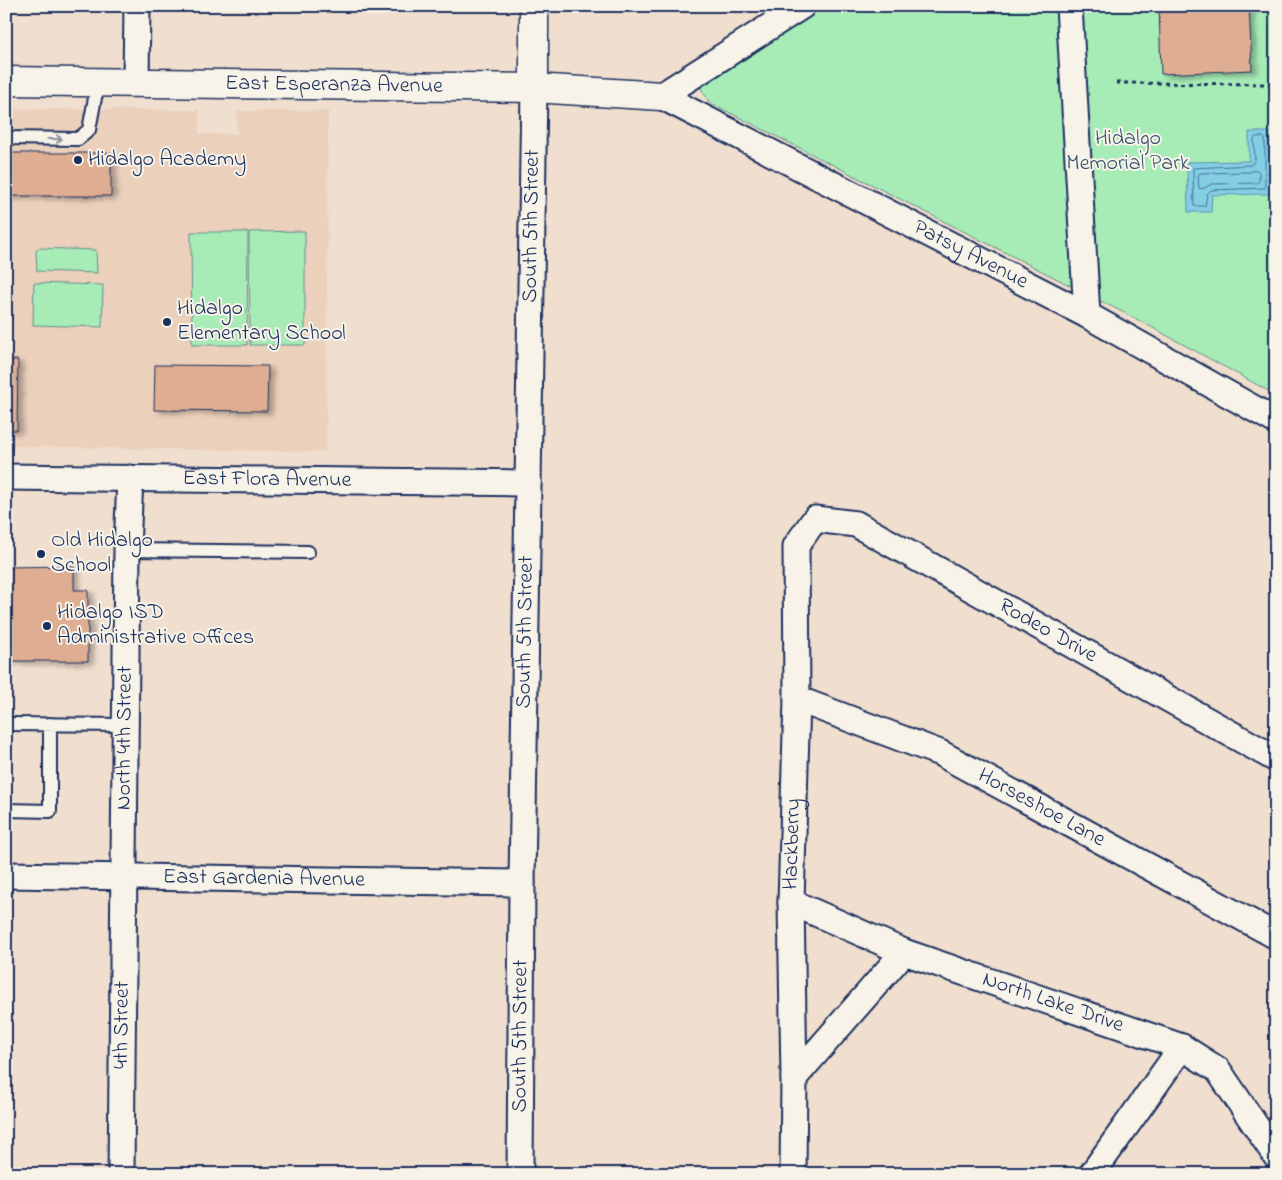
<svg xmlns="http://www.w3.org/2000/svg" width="1282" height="1180" font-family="'Indie Flower',sans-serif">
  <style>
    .built { fill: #ebd0bc }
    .green { fill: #a7ecb7; stroke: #618e8a }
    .water { fill: #84cee4; stroke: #5a8eae }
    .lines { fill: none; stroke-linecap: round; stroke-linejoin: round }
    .shore { stroke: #456f94; stroke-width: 1 }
    .building { fill: #dfae92; stroke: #1b2f5e; filter: url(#shadow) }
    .lane-casing { stroke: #1b2f5e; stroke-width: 16 }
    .street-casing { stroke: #1b2f5e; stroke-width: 29 }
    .secondary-casing { stroke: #1b2f5e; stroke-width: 31 }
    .path { stroke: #1b2f5e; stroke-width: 3; stroke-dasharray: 4 4; stroke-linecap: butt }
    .lane { stroke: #f7f3e8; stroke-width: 12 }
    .street { stroke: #f7f3e8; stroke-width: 25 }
    .secondary { stroke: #f7f3e8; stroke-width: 28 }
    .oneway { stroke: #8991a3 }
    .poi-dot { fill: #1b2f5e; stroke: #f7f3e8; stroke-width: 2 }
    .labels { text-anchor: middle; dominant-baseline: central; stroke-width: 4; stroke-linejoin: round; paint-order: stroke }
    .street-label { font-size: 22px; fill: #1b2f5e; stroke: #f7f3e8 }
    .park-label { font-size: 22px; fill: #375570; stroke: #f7f3e8 }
    .poi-label { font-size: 22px; fill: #1b2f5e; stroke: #f7f3e8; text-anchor: start }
  </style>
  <defs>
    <filter id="shadow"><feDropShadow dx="5.5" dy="3" stdDeviation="2.5" flood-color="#0004"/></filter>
  </defs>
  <rect width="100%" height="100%" fill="#f0dece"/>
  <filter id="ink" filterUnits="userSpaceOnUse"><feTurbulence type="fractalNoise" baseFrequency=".02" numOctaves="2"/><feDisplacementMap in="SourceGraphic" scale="10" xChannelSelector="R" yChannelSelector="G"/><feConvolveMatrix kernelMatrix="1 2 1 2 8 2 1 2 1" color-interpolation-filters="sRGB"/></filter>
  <g filter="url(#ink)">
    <!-- built -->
    <path class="built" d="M6,109L199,110V134H237V111H328L326,452L6,446Z"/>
    <!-- green -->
    <path class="green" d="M824,6H1276V395L1144,323L709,102L701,88L704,80Z
      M305,231V345H250L249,232Z
      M191,232H248L247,345H192Z
      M38,248L96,250L97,273L37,271L36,252Z
      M34,283L103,285L102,327L33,325Z"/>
    <!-- water -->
    <path class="water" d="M1249,132H1269L1270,194L1212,195L1211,212H1188L1187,162L1249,161Z"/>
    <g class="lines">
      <!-- shore -->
      <path class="shore" d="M1256,137H1263L1265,139V188L1211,190L1207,194L1205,206H1194L1193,168L1251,165L1255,160L1254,139Z
        M1257,170L1259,172V181L1257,183L1212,184L1202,189L1199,188L1198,175L1200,173L1249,172Z"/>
    </g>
    <!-- building -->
    <path class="building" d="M1159,6H1249L1252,70L1161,74Z
      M6,153H111V196H6Z
      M6,360H18L17,430H6Z
      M155,365L268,366L267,411L154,410Z
      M74,566V590H88V661H6V567Z"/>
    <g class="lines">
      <!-- lane casing -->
      <g class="lane-casing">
        <path id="lane" d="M6,138L78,139L89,130L98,82
          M127,550L308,552
          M6,724L125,725
          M6,810L50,811V724"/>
      </g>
      <!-- street casing -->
      <g class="street-casing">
        <g id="street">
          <path d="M1069,6L1087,315"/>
          <path d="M136,82L137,6"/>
          <path id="s1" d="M661,96L1087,315L1276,421"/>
          <path d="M661,96L802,6"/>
          <path id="s2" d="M6,477L528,483"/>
          <path id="s3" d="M797,699L940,753L1276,936"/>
          <path id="s4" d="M6,875L522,883"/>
          <path id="s5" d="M791,902L904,952L1182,1047L1218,1070L1276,1156"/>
          <path d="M794,1078L904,952"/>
          <path id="s6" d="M121,1174L127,550L130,478"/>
          <path id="s7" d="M520,1174L522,883L534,88"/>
          <path id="s8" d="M793,1174L794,1078L791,902L797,699L796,546L815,519L856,524L1276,759"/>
          <path d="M1092,1174L1182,1047"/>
        </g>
      </g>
      <!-- secondary casing -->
      <g class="secondary-casing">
        <g id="secondary">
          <path id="s9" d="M6,81L534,88L661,96"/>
          <path d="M534,88V6"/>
        </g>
      </g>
      <!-- path -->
      <path class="path" d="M1116,83L1276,84"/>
      <!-- lane -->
      <use href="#lane" class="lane"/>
      <!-- street -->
      <use href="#street" class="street"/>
      <!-- secondary -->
      <use href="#secondary" class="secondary"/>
    </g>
    <!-- one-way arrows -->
    <defs><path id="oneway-shaft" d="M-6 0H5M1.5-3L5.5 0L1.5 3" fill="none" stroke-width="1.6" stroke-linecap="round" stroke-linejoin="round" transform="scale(1.25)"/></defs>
    <use class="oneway" href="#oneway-shaft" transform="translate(55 139)"/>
  </g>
  <!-- markers -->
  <g class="poi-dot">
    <circle cx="78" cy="160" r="5"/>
    <circle cx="167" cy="322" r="5"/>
    <circle cx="41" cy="554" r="5"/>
    <circle cx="47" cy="626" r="5"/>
  </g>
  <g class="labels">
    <!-- street labels -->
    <g class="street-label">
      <text stroke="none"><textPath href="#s9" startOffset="328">East Esperanza Avenue</textPath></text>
      <text stroke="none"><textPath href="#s7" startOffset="948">South 5th Street</textPath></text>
      <text stroke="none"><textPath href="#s1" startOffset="348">Patsy Avenue</textPath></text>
      <text stroke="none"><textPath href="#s2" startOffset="261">East Flora Avenue</textPath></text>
      <text stroke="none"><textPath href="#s7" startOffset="542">South 5th Street</textPath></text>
      <text stroke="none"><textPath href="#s8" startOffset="922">Rodeo Drive</textPath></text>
      <text stroke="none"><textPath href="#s6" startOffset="436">North 4th Street</textPath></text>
      <text stroke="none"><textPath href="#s3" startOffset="268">Horseshoe Lane</textPath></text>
      <text stroke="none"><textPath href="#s8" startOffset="330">Hackberry</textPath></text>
      <text stroke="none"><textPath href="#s4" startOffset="258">East Gardenia Avenue</textPath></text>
      <text stroke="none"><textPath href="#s5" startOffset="281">North Lake Drive</textPath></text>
      <text stroke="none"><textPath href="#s6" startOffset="149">4th Street</textPath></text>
      <text stroke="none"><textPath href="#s7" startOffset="138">South 5th Street</textPath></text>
    </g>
    <!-- park labels -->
    <g class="park-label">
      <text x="1128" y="139">Hidalgo<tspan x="1128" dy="25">Memorial Park</tspan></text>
    </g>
    <!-- poi labels -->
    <g class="poi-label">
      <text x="88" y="160">Hidalgo Academy</text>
      <text x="177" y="309">Hidalgo<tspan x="177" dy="25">Elementary School</tspan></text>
      <text x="51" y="541">Old Hidalgo<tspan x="51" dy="25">School</tspan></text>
      <text x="57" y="613">Hidalgo ISD<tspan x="57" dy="25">Administrative Offices</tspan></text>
    </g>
  </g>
  <!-- margin -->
  <rect width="1282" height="1180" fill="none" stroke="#f7f3e8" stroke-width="25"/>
  <rect x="12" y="12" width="1257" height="1155" fill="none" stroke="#1b2f5e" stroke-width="2" filter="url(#ink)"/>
</svg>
